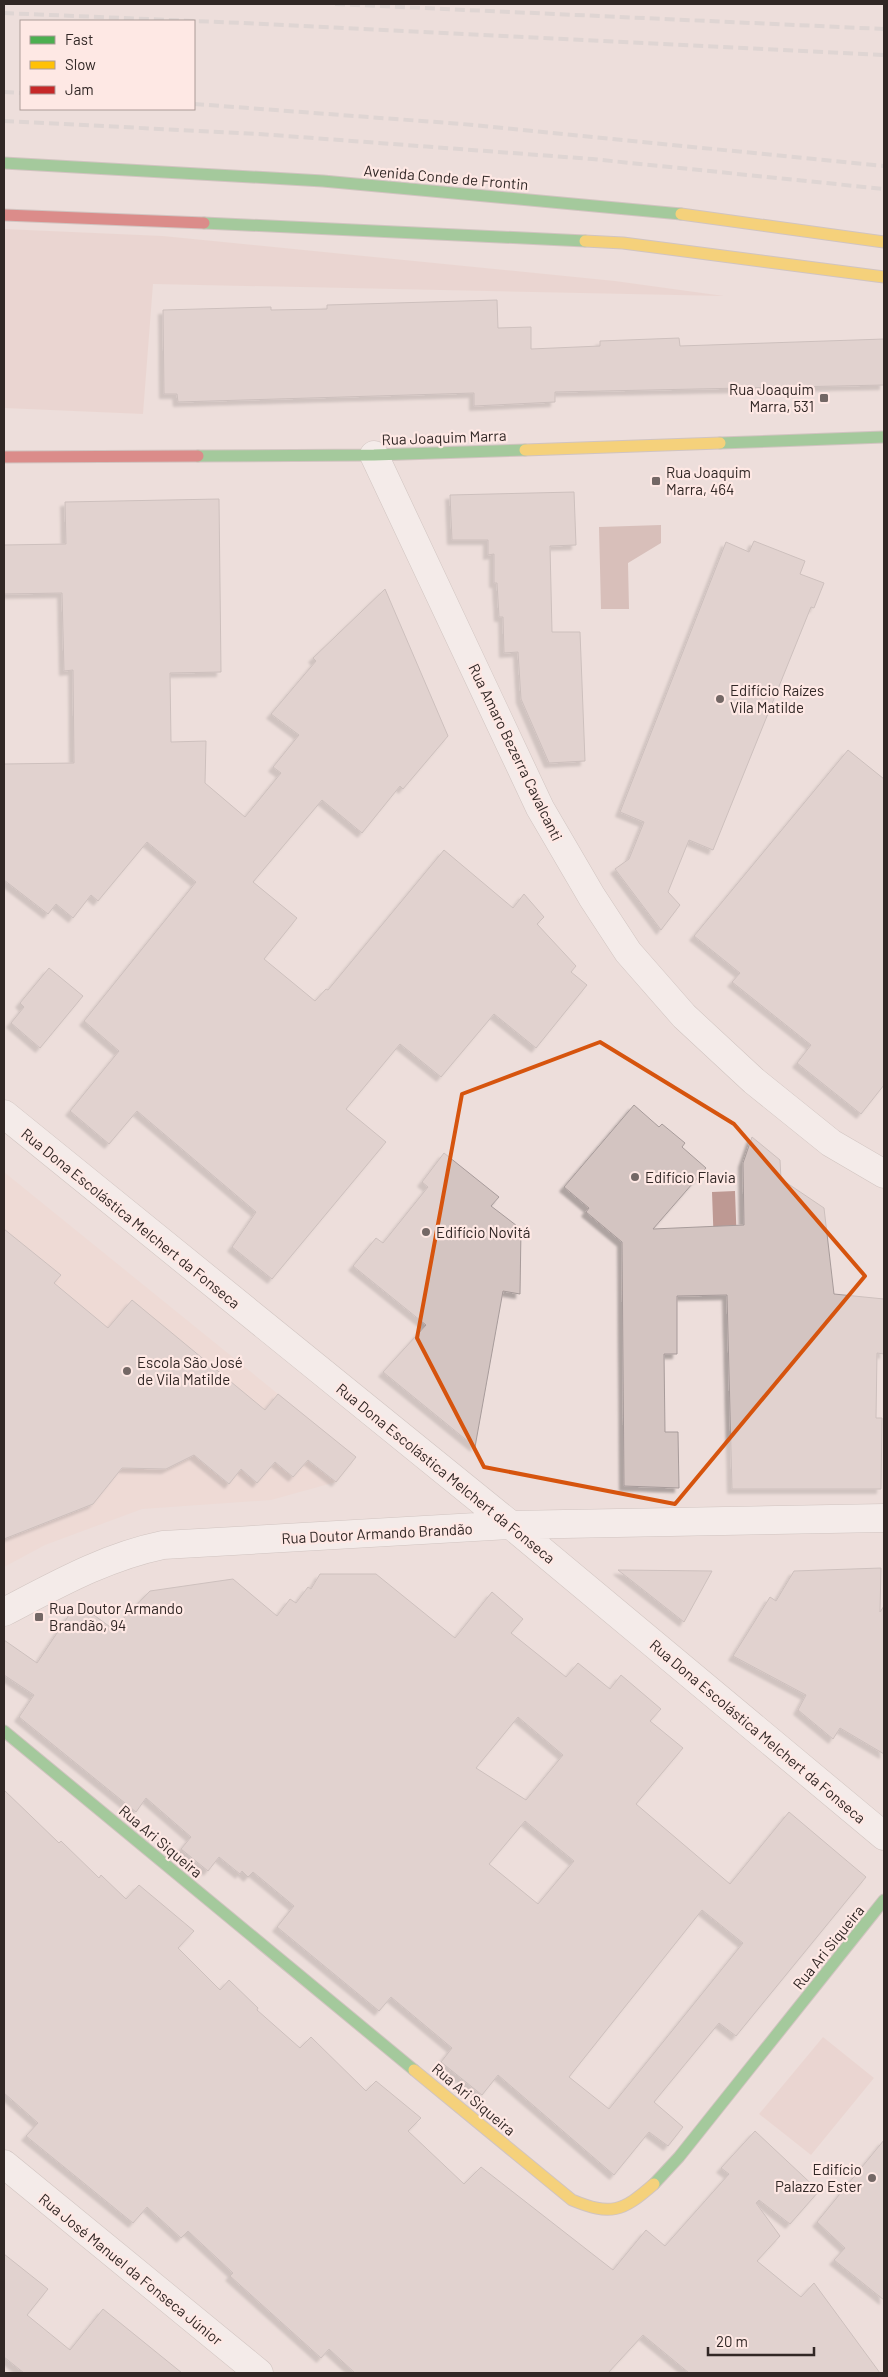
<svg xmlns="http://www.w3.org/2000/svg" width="888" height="2377" font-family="Barlow,sans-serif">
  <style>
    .built { fill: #efd5cf }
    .green { fill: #e7cbc6 }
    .water { fill: #be9993 }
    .building { fill: #d3c4c1; stroke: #a79b9a; fill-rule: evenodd; filter: url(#shadow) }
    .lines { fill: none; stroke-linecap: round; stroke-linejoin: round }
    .street-casing { stroke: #afa4a1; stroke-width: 29 }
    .fast-casing { stroke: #afa4a1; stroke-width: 13 }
    .slow-casing { stroke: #afa4a1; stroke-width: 13 }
    .jam-casing { stroke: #afa4a1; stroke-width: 13 }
    .street { stroke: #fcfafa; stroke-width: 28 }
    .fast { stroke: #4caf50; stroke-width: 11 }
    .slow { stroke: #ffc107; stroke-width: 11 }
    .jam { stroke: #c62828; stroke-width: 11 }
    .rail { stroke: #cecaca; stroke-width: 4; stroke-dasharray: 10 5; stroke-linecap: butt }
    .marked { fill: none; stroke: #d6540e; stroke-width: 4; stroke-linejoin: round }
    .poi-dot { fill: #736765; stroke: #fee8e4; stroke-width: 2 }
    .labels { text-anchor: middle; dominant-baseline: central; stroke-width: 4.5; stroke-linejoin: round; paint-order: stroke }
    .street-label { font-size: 15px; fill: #312725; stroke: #fee8e4 }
    .poi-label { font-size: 15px; fill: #312725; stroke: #fee8e4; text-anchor: start }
  </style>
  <defs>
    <filter id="shadow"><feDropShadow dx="-4.5" dy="4.5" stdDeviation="1" flood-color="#0004"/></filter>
  </defs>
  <rect width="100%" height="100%" fill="#eddedb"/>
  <!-- built -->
  <path class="built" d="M4,1172L356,1457L336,1482L271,1500L142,1509L45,1545L4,1567Z"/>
  <!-- green -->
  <path class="green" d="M4,229L163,236L615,281L724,296L153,284L143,414L4,408Z
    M823,2037L874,2078L811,2155L759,2114Z"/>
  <!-- water -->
  <path class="water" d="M661,525V543L628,563L629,609H601L599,527Z
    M735,1191L737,1247L714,1248L712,1192Z"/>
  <!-- building -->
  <path class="building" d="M497,300L498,328L531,327V349L600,346V341L679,338L680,346L884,339V385L555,392V402L474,406V393L178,402L177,394H164L163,310L271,307V310L327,309V305Z
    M574,492L576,545L550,546L552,632H580L585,761L549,763L521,699L518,652L504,653L503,617H499L497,583H494V554L488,555V540H452L450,495Z
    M219,499L221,672L170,673L171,742L206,741L205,783L245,817L281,773L273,767L299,735L271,714L316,661L313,658L385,589L448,736L403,789L400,786L362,833L322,800L253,882L297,918L264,959L315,1001L326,989L328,990L444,850L513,908L524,894L544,917L537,924L576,966L571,972L587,985L536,1048L494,1014L441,1077L400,1044L346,1109L386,1142L272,1279L232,1247L256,1212L137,1111L109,1144L70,1111L119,1051L84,1021L196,882L147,842L98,901L91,895L73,918L56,904L48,914L4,880V764L74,763L73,670L64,671L62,593L4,594V545L66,544L65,502Z
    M754,541L805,561L800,574L824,583L814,608L811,607L713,850L689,840L668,892L680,905L661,930L615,869L629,859L644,822L620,812L726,542L749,552Z
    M848,750L884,779V1085L861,1114L797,1063L811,1045L732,982L740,973L694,936Z
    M49,968L83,996L40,1048L11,1023L24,1007L20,1003Z
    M634,1105L659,1127L662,1124L685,1143L682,1147L706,1168L653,1229L744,1225L743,1163L752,1137L780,1160L781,1179L824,1208L834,1294L884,1299V1354L877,1353L876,1418H882L881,1489H732L727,1295L677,1296V1354H664L665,1432H678L679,1488L624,1486L622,1242L586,1212L589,1208L564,1187Z
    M444,1153L499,1197L491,1206L521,1229L520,1294L503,1291L475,1447L383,1372L426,1325L353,1266L376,1238L383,1243L428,1187L422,1182Z
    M4,1229L61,1275L54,1283L108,1328L132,1300L265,1410L278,1394L356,1457L336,1482L308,1460L293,1477L275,1462L257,1483L241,1469L229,1484L194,1455L166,1469L122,1468L93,1504L4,1539Z
    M881,1568L880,1612L884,1606V1754L840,1728L833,1739L798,1710L806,1695L733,1656L770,1597L776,1601L794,1571Z
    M618,1570L712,1571L684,1622Z
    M320,1574H376L455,1638L492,1592L523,1619L511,1633L566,1677L578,1663L610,1689L621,1675L661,1709L650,1721L683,1748L636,1804L730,1884L789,1812L866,1877L736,2036L719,2023L654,2102L683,2127L668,2146L649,2132L614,2175L498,2075L482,2095L441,2062L452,2048L391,1997L379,2011L277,1927L294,1906L253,1872L248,1877L242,1871L240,1874L219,1857L208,1871L181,1849L191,1837L146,1798L136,1812L19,1717L34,1695L4,1675V1640L37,1663L69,1615L87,1610L113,1629L150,1591L233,1579L277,1616L290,1599L296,1603L308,1587L311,1589ZM518,1717L563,1755L526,1800L476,1768ZM525,1821L574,1861L538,1904L489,1864ZM702,1910L743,1943L609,2109L569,2077Z
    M4,1790L59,1843L61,1841L99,1878L101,1875L126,1899L139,1885L194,1931L178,1948L220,1990L229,1980L258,2008L257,2010L300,2048L311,2037L366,2091L376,2081L421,2118L408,2131L464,2184L481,2167L613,2270L646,2230L665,2246L729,2174L721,2168L755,2131L819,2191L790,2224L759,2200L756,2203L780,2236L757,2261L801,2297L814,2283L880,2373H689L643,2335L608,2373H355L329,2349L321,2358L230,2276L233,2273L188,2231L181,2238L147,2207L133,2223L26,2136L38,2123L4,2093Z
    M884,2140V2300L834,2260L845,2248L817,2222Z
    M4,2254L48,2289L27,2315L70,2350L103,2309L182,2373H24L4,2357Z"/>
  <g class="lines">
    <!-- street casing -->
    <g class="street-casing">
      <path id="street" d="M374,455L540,808L592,897L628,952L684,1016L754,1081L831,1143L884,1174
        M4,1114L511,1525L884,1836
        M4,1612C56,1585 105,1557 163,1545L511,1525L884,1518
        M4,2164L259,2373"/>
    </g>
    <!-- fast casing -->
    <g class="fast-casing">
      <path id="fast" d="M4,163L323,181L681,214
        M204,223L585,241
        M720,443L884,437
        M198,456L374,455L525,450
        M4,1731L414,2070
        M654,2184L679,2157L884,1900"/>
    </g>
    <!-- slow casing -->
    <g class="slow-casing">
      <path id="slow" d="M681,214L884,242
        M585,241L623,243L884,277
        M525,450L720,443
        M414,2070L572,2200C611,2216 622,2212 654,2184"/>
    </g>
    <!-- jam casing -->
    <g class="jam-casing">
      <path id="jam" d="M4,215L204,223
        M4,457L198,456"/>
    </g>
    <!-- street -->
    <use href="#street" class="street"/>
    <!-- fast -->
    <use href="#fast" class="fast"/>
    <!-- slow -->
    <use href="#slow" class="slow"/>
    <!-- jam -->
    <use href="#jam" class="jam"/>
    <!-- rail -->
    <path class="rail" d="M335,4L884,29
      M4,13L243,23L884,55
      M4,92L21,93
      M194,104L462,124L884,166
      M4,121L259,134L592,159L884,189"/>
  </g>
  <!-- marked area -->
  <path d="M0 0H888V2377H0ZM600,1042L734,1124L865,1276L675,1504L484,1467L417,1338L462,1094Z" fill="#eddedb" fill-opacity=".55" fill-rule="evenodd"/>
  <path class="marked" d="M600,1042L734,1124L865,1276L675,1504L484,1467L417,1338L462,1094Z"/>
  <!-- markers -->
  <g class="poi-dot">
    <rect x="819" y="393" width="10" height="10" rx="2.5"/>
    <rect x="651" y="476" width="10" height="10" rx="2.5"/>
    <circle cx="720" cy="699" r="5"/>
    <circle cx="635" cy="1177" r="5"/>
    <circle cx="426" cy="1232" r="5"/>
    <circle cx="127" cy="1371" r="5"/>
    <rect x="34" y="1612" width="10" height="10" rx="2.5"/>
    <circle cx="872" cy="2178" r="5"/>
  </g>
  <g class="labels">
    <!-- street labels -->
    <g class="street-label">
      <text transform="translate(446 177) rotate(5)">Avenida Conde de Frontin</text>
      <text transform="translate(444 437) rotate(-2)">Rua Joaquim Marra</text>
      <text transform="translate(516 752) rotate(64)">Rua Amaro Bezerra Cavalcanti</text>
      <text transform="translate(131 1218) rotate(39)">Rua Dona Escolástica Melchert da Fonseca</text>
      <text transform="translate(446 1473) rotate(39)">Rua Dona Escolástica Melchert da Fonseca</text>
      <text transform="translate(377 1533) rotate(-3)">Rua Doutor Armando Brandão</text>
      <text transform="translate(758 1731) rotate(40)">Rua Dona Escolástica Melchert da Fonseca</text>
      <text transform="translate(161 1841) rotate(40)">Rua Ari Siqueira</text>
      <text transform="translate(828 1947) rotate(-51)">Rua Ari Siqueira</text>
      <text transform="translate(474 2099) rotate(40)">Rua Ari Siqueira</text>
      <text transform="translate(131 2269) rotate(39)">Rua José Manuel da Fonseca Júnior</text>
    </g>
    <!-- poi labels -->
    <g class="poi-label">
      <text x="814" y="389" text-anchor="end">Rua Joaquim<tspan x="814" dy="17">Marra, 531</tspan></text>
      <text x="666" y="472">Rua Joaquim<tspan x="666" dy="17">Marra, 464</tspan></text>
      <text x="730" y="690">Edifício Raízes<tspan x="730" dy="17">Vila Matilde</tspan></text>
      <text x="645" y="1177">Edifício Flavia</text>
      <text x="436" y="1232">Edifício Novitá</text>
      <text x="137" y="1362">Escola São José<tspan x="137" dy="17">de Vila Matilde</tspan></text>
      <text x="49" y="1608">Rua Doutor Armando<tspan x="49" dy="17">Brandão, 94</tspan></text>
      <text x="862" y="2169" text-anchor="end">Edifício<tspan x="862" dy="17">Palazzo Ester</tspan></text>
    </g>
  </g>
  <!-- border -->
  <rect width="888" height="2377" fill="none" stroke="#312725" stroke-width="10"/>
  <!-- legend -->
  <rect x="20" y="20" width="175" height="90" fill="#fee8e4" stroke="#ac9b98"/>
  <rect x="30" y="36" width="25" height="8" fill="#4caf50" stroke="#ac9b98"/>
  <text x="65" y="45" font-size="15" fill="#312725">Fast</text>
  <rect x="30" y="61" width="25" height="8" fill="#ffc107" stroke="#ac9b98"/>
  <text x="65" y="70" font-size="15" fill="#312725">Slow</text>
  <rect x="30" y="86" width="25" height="8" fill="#c62828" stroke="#ac9b98"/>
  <text x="65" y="95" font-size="15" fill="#312725">Jam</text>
  <!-- scale -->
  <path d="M708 2347v8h106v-8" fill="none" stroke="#312725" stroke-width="2.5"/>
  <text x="716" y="2347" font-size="15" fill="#312725" stroke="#fee8e4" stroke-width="4" paint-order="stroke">20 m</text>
</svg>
